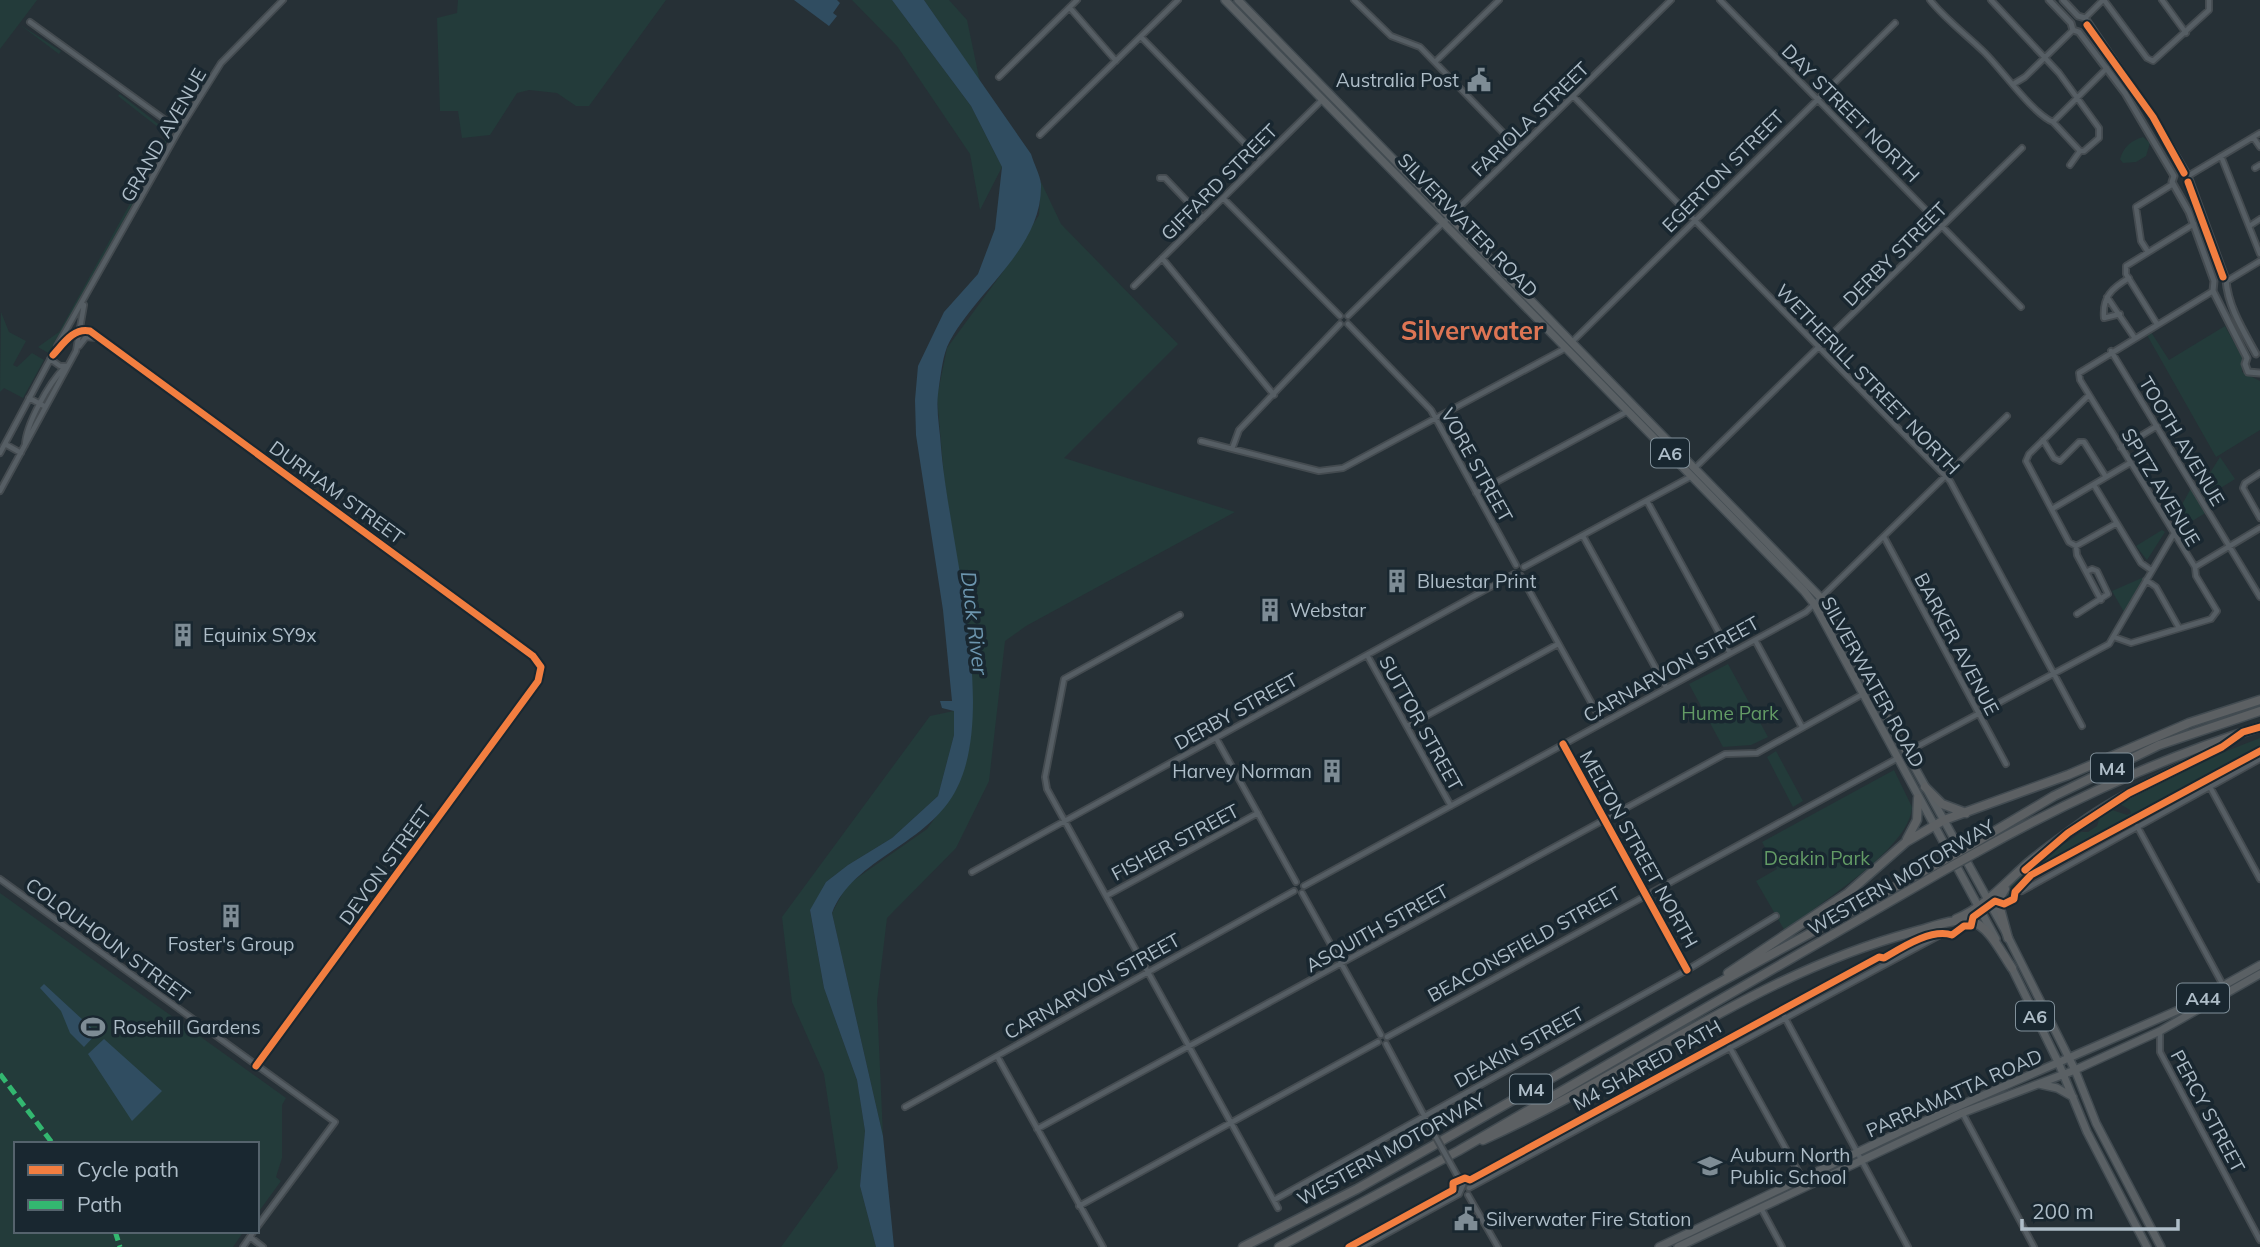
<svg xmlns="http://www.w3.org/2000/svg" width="2260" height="1247" font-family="Mulish,sans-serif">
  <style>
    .green { fill: #233b3a }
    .water { fill: #304d61 }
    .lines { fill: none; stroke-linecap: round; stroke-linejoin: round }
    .minor-casing { stroke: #444b50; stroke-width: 8 }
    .tertiary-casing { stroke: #444b50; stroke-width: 9 }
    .trunk-casing { stroke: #424b51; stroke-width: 10 }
    .motorway-casing { stroke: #424b51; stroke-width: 11 }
    .minor { stroke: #565e64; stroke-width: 4.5 }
    .tertiary { stroke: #565e64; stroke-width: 5 }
    .trunk { stroke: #5a6064; stroke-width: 7 }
    .motorway { stroke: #5c6063; stroke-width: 8 }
    .minor-bridge-casing { stroke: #444b50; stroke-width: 8; stroke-linecap: butt }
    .motorway-bridge-casing { stroke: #424b51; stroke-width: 11; stroke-linecap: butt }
    .minor-bridge { stroke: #565e64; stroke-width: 4.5 }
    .motorway-bridge { stroke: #5c6063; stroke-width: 8 }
    .quiet { stroke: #33b770; stroke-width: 5; stroke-dasharray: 10 5; stroke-linecap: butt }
    .cycleway-casing { stroke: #192730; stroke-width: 11 }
    .cycleway { stroke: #f27e40; stroke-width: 7 }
    .labels { text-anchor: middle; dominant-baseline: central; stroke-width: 7; stroke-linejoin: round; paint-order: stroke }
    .shield { fill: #192730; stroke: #81909a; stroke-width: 2 }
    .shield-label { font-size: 18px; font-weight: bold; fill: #aebdc8 }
    .poi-label { font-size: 19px; fill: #aebdc8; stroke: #192730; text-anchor: start }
    .street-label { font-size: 19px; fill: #aebdc8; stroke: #192730 }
    .park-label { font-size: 19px; fill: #639b65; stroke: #192730 }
    .water-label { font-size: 21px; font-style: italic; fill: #6c95ae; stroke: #192730 }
    .district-label { font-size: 26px; font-weight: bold; fill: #dd7554; stroke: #192730 }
  </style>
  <rect width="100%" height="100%" fill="#263036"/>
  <!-- green -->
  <path class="green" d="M0,0H37L19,24L61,51L59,54L19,24L0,49Z
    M458,0H666L589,106H576L557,93L529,90L517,93L490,135L462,138L458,111H440L437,18L457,13Z
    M852,0H892L971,106L1002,167L980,210L970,154L897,46Z
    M924,0H949L967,20L980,82Z
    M120,94L171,134L50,354L38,347L59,332L168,135L118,96Z
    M2143,137L2150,143L2146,156L2136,162L2123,163L2120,159C2124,147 2130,141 2143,137Z
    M1041,182L1061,224L1178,344L1064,458L1235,512L1026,626L1005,641L989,781L956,848L887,918L877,1001L883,1136L832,913L847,885L927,829L957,788L969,748L972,705L967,624L944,478L937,397L947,348L1002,273L1039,215Z
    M1,312L9,332L26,341L13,365L17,367L32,353L44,360L23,398L4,388L0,392Z
    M2225,326L2242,357V372L2260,381V430L2216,457L2147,335L2151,332L2169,360Z
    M2220,457L2235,479L2203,499L2198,492Z
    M2191,488L2207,512L2176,531L2172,523Z
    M2162,530L2165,532L2147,560L2136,546Z
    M2144,577L2124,612L2112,591Z
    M1728,664L1768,737L1751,745L1723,747L1689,684Z
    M954,711V735L938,796L892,838L848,865L826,882L810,911L824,988L857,1080L865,1131L860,1186L876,1247H781L838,1168L824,1074L792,1002L782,917L930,716Z
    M2260,738V749L2031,873L2014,892L2013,898L2001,901C2016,869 2055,852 2081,832H2088L2097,826L2100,816L2112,810L2127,815L2131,813L2130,810L2120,804L2188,766Z
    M1776,751L1803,801L1793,807L1767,757Z
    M1894,770L1912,807C1910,849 1817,904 1785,931L1756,881L1777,869L1762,842Z
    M0,893L286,1098L282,1105V1158L276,1177L281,1181L257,1214V1144H16V1231H244L233,1247H0Z"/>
  <!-- water -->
  <path class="water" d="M794,0H837L840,3L833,13L837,16L829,26Z
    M892,0H924L1031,154C1034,164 1040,175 1041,184C1043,250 973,292 947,347C942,360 940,380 938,394C936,411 940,430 941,447C948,537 998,707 957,788C929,845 853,858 832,913L883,1136L894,1247H876L860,1186L865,1131L857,1080L824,988L810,910L826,882L848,865L892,838L938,796L954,735V711L942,708L940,701H952L943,610L916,435L915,400L918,366L944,312L978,274L995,229L1002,167L971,106Z
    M44,984L97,1033L84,1047L70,1033L61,1011L40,988Z
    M104,1039L162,1091L132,1121L88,1054Z"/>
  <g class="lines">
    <!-- minor casing -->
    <g class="minor-casing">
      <path id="minor" d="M1354,0L1391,36L1420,47L1519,149
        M1720,0L2021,307
        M1930,0C1947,21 1967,35 1985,53C2003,71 2032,113 2053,122
        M1991,0L2059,73L2099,128V138L2084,151H2080L2070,165
        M2104,0L2147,58L2153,61L2209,10V0
        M2162,0L2186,33
        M1070,8L1116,61
        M2085,18L2103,0
        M30,22L179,130
        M1141,37L1261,160
        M1435,62L1499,0
        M999,77L1077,0
        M2015,83L2025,77L2073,30
        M1573,96L1950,481L2082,726
        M1040,135L1178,0
        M2253,137L2260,147
        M2080,151L2053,122L2107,68
        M2221,156L2260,254
        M2255,168L2260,165
        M2188,176L2260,133
        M1160,178H1165L1203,218
        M1223,198L1340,316
        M2251,225L2260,219
        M2148,252L2141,241L2136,207L2173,184
        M1162,258L1274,395
        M2227,281L2260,261
        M1134,286L1322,100
        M2107,297L2134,337
        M2120,314L2104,318C2102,297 2112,288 2129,278
        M1348,316L1671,0
        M1348,324L1431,410L1516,565
        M2157,324L2126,274V266L2194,224
        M1573,341L1895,23
        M57,346L179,130L221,63L283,0
        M79,346L86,337L97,338
        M2111,351L2260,597
        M53,355C63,344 74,327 90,331L533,656L541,667L538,681L256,1066
        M50,359L60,366H67
        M2089,395L2029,454L2026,461L2069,542L2076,546L2077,555L2101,600
        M29,398L44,406
        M2043,440L2054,458L2060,461L2079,442H2084L2106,477
        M1201,441L1319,471L1343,468L1566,348
        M5,444L21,453
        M25,445C26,424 49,383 64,368
        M2121,448L2157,426
        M1232,449L1239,430L1340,324
        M0,453L53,354
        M1696,467L2022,148
        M2260,473L2245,483L2243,488L2260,518
        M2094,485L2141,563L2151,570
        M0,491L76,351L84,305
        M1476,493L1628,411
        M1647,501L1730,653
        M2052,509L2130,463
        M1583,536L1666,687
        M1884,537L2006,764
        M2076,546L2117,523
        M1524,567L1692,476
        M2195,567L2260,528
        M1521,576L1602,722
        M2146,580L2156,587L2179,628
        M2077,614L2108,594L2097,571L2092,569L2086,572
        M1180,615L1064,679L1045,777L1047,789L1278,1208
        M2114,637L2131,643L2211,619L2217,611L2196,576L2195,567L2080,380L2079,373L2213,291
        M1755,640L1802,727
        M1367,655L1451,806
        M1408,726L1558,644
        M1216,738L1296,882
        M1563,744L1687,970
        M1903,747L1918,746L2109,644L2173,535
        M2210,787L2260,879
        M2137,826L2223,985
        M972,872L1514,574
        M0,879L335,1122L257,1227
        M1304,886L1806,612L2007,416
        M2022,891L2260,759
        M1302,893L1381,1035
        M1106,896L1258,813
        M1784,1016L1908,1247
        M2160,1032V1052L2260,1240
        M1387,1037L1898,758
        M1386,1044L1428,1123
        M1729,1046L1802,1178
        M997,1056L1103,1247
        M905,1107L1294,891
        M1963,1114L2034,1247
        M1037,1129L1725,754L1757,753L1863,694
        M1469,1188L1944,933
        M1459,1194L1463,1185
        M1468,1195L1498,1247
        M1274,1200L1687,970L1776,916
        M1079,1206L1378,1042
        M1761,1208L1782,1247
        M250,1237L263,1247
        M243,1247L254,1231
        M1362,1247L1459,1194"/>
    </g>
    <!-- tertiary casing -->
    <g class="tertiary-casing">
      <path id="tertiary" d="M2049,0L2071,23L2073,30L2079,32L2125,93L2174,176L2172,182L2189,212L2214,281L2213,291L2247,358
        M2063,0L2078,16L2085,18L2156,122L2188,176L2226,280C2228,307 2243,330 2256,354
        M2247,358L2245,364L2248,372L2260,373"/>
    </g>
    <!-- trunk casing -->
    <g class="trunk-casing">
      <path id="trunk" d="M1225,0L1804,591L1815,605L1996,939
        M1238,0L1821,598L2003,927L2075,1070L2096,1123L2161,1247
        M2010,964L2059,1064L2087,1132L2147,1247
        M2039,1084L2057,1088L2073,1097
        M1659,1247L1904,1130L2183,1008L2260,965
        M1678,1247L1962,1113L2075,1070L2160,1031L2260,974"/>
    </g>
    <!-- motorway casing -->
    <g class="motorway-casing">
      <path id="motorway" d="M1925,787L1942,804L1966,813
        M1907,839L1917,820L1918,798
        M1973,844L2054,796L2159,745L2260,711
        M1977,852C2068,801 2160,758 2260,727
        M2005,889L1998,901L2008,938
        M1956,919C1985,907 2005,883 2028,863C2047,847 2068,833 2088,818C2137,784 2194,765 2243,732
        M1728,973L1848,893L1906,842L1944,820L2068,775L2189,723L2260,700
        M1483,1140C1629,1075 1756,974 1913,932C1930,928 1952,918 1970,921C1989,925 2002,954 2012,968
        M1243,1247L1357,1189L1706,990L1937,864
        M1279,1247L1458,1151L1941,872"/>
    </g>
    <!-- minor -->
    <use href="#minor" class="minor"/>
    <!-- tertiary -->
    <use href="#tertiary" class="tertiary"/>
    <!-- trunk -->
    <use href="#trunk" class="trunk"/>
    <!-- motorway -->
    <use href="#motorway" class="motorway"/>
    <!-- minor-bridge casing -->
    <g class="minor-bridge-casing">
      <path id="minor-bridge" d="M1428,1123L1458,1177"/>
    </g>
    <!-- motorway-bridge casing -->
    <g class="motorway-bridge-casing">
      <path id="motorway-bridge" d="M1937,864L1973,844
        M1941,872L1977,852"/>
    </g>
    <!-- minor-bridge -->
    <use href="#minor-bridge" class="minor-bridge"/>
    <!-- motorway-bridge -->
    <use href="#motorway-bridge" class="motorway-bridge"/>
    <!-- quiet -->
    <path class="quiet" d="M0,1074L53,1144
      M115,1231L120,1247"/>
    <!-- cycleway casing -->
    <g class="cycleway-casing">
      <path id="cycleway" d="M2087,25L2153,117L2184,173
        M2188,182L2223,277
        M53,355C63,344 74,327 90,331L533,656L541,667L538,681L256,1066
        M1563,744L1687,970
        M2025,870L2068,833L2129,793L2222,747L2243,732L2260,727
        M1349,1247L1453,1190V1183L1465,1178L1470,1180L1879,957L1884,958C1901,948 1931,928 1952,935L1964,926H1971L1973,917L1995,901L2004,904L2014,899L2015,892L2031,875L2260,751"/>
    </g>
    <!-- cycleway -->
    <use href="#cycleway" class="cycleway"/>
  </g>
  <!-- icons -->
  <defs>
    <g id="civic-bare" transform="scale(1.89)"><path d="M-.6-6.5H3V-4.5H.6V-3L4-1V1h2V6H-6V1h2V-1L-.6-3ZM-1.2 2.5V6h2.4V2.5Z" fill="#7e8c95" stroke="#192730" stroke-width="2.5" paint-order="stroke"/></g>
    <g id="building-bare" transform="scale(1.89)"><path d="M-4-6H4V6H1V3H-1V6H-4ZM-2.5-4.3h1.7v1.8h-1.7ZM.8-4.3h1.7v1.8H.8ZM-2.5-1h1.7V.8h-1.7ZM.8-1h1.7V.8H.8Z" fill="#7e8c95" stroke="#192730" stroke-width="2.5" paint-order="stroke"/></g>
    <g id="stadium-bare" transform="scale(1.89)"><path d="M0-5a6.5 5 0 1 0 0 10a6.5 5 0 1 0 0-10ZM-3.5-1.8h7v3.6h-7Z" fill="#7e8c95" stroke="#192730" stroke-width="2.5" paint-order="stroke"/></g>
    <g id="school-bare" transform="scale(1.89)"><path d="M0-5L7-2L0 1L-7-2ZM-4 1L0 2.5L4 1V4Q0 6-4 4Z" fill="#7e8c95" stroke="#192730" stroke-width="2.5" paint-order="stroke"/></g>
  </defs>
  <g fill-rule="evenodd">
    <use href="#civic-bare" x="1479" y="80"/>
    <use href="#building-bare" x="1397" y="581"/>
    <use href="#building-bare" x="1270" y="610"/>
    <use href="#building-bare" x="183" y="635"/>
    <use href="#building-bare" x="1332" y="771"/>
    <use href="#building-bare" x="231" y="916"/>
    <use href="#stadium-bare" x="93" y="1027"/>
    <use href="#school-bare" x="1710" y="1166"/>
    <use href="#civic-bare" x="1466" y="1219"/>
  </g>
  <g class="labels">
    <!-- shield labels -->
    <g class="shield">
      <rect x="1651" y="438.5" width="38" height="29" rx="5"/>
      <rect x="2091" y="753.5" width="42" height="29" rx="5"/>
      <rect x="2177" y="983.5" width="52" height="29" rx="5"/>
      <rect x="2016" y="1001.5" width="38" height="29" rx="5"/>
      <rect x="1510" y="1074.5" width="42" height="29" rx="5"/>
    </g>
    <g class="shield-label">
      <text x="1670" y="453">A6</text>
      <text x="2112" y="768">M4</text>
      <text x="2203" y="998">A44</text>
      <text x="2035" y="1016">A6</text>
      <text x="1531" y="1089">M4</text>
    </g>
    <!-- poi labels -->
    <g class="poi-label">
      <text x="1459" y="80" text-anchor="end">Australia Post</text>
      <text x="1417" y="581">Bluestar Print</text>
      <text x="1290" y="610">Webstar</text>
      <text x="203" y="635">Equinix SY9x</text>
      <text x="1312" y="771" text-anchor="end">Harvey Norman</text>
      <text x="231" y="944" text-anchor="middle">Foster's Group</text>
      <text x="113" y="1027">Rosehill Gardens</text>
      <text x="1730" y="1155">Auburn North<tspan x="1730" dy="22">Public School</tspan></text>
      <text x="1486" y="1219">Silverwater Fire Station</text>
    </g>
    <!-- street labels -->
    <g class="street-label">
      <text transform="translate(1851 113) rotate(45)">DAY STREET NORTH</text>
      <text transform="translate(1530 119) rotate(-44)">FARIOLA STREET</text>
      <text transform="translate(163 135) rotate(-60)">GRAND AVENUE</text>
      <text transform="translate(1723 171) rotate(-45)">EGERTON STREET</text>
      <text transform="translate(1219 182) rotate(-45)">GIFFARD STREET</text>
      <text transform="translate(1468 225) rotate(46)">SILVERWATER ROAD</text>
      <text transform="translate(1895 254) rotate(-45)">DERBY STREET</text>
      <text transform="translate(1868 379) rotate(46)">WETHERILL STREET NORTH</text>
      <text transform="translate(2182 441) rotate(59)">TOOTH AVENUE</text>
      <text transform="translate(1477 465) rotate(61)">VORE STREET</text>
      <text transform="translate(2161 487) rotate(59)">SPITZ AVENUE</text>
      <text transform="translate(337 492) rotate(36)">DURHAM STREET</text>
      <text transform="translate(1957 644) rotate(62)">BARKER AVENUE</text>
      <text transform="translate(1671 669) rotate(-29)">CARNARVON STREET</text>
      <text transform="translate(1873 682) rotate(61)">SILVERWATER ROAD</text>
      <text transform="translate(1236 711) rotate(-29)">DERBY STREET</text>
      <text transform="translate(1421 723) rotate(61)">SUTTOR STREET</text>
      <text transform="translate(1175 842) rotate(-28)">FISHER STREET</text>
      <text transform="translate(1639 849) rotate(61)">MELTON STREET NORTH</text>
      <text transform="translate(385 865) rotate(-54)">DEVON STREET</text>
      <text transform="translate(1901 877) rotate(-30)">WESTERN MOTORWAY</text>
      <text transform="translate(1377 928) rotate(-29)">ASQUITH STREET</text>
      <text transform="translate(108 940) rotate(36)">COLQUHOUN STREET</text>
      <text transform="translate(1524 944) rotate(-29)">BEACONSFIELD STREET</text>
      <text transform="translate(1092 986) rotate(-29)">CARNARVON STREET</text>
      <text transform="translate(1519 1047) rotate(-29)">DEAKIN STREET</text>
      <text transform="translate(1647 1065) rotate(-29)">M4 SHARED PATH</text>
      <text transform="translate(1954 1093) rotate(-24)">PARRAMATTA ROAD</text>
      <text transform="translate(2208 1111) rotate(62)">PERCY STREET</text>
      <text transform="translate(1391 1149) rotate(-29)">WESTERN MOTORWAY</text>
    </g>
    <!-- park labels -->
    <g class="park-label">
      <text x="1730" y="713">Hume Park</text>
      <text x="1817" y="858">Deakin Park</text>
    </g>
    <!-- water labels -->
    <g class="water-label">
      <text transform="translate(975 623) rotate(83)">Duck River</text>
    </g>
    <!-- district labels -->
    <g class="district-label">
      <text x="1472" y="330">Silverwater</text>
    </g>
  </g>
  <!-- legend -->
  <rect x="14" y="1142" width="245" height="91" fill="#192730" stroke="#55636d" stroke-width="2"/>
  <rect x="28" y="1165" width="35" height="10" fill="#f27e40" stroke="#55636d" stroke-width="2"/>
  <text x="77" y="1177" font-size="21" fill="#aebdc8">Cycle path</text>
  <rect x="28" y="1200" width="35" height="10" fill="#33b770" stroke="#55636d" stroke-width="2"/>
  <text x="77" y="1212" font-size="21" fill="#aebdc8">Path</text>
  <!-- scale -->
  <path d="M2022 1219v10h156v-10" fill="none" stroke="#aebdc8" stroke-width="3.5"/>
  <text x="2032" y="1219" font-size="21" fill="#aebdc8" stroke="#192730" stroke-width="5" paint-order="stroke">200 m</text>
</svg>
